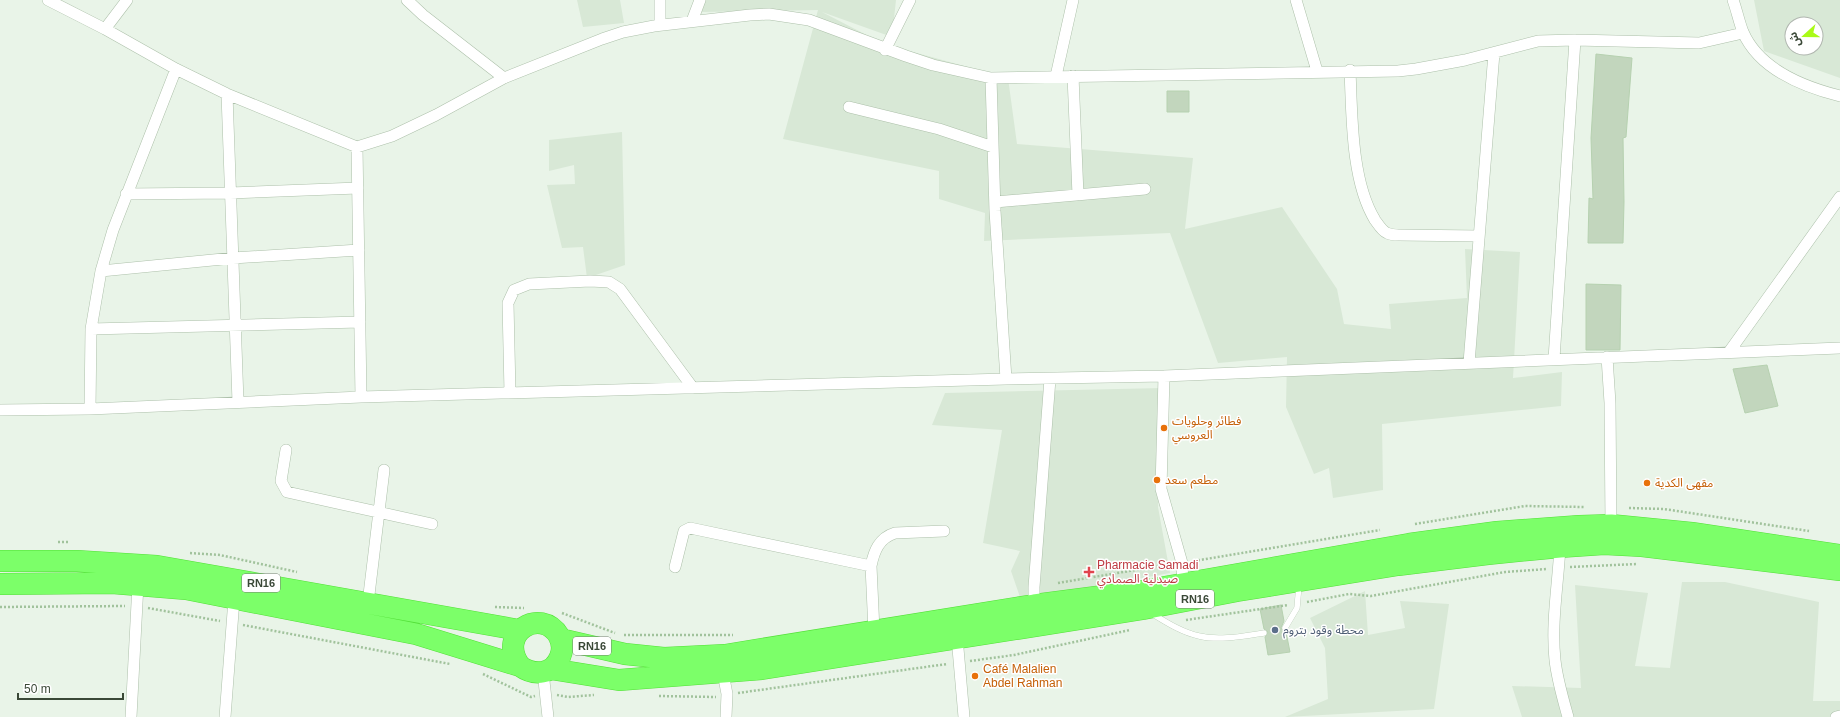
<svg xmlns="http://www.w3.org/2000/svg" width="1840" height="717" font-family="Arial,'Noto Sans Arabic',sans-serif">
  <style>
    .residential { fill: #d8e8d6; fill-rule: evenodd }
    .building { fill: #c2d6bd; stroke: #b6d1b0 }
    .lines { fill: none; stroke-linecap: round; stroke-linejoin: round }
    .lane-casing { stroke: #adc0aa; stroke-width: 6 }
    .street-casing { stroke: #adc0aa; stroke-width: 12 }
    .highway-casing { stroke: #53df38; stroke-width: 22 }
    .path { stroke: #a1c29c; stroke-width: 2.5; stroke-dasharray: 2 2; stroke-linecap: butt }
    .lane { stroke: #fff; stroke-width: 5.5 }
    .street { stroke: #fff; stroke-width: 11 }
    .highway { stroke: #7cff69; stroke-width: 21 }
    .food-dot { fill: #e8710a; stroke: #fff; stroke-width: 1.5 }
    .health-dot { fill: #e0444e; stroke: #fff; stroke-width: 1.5 }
    .service-dot { fill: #5c6f8a; stroke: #fff; stroke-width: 1.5 }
    .labels { text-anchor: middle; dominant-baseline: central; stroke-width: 3; stroke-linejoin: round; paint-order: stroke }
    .shield { fill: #fff; stroke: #757f73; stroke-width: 1 }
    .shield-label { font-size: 11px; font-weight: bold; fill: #3a4837 }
    .food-label { font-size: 12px; fill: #c56008; stroke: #fff; text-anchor: start }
    .health-label { font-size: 12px; fill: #be3a42; stroke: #fff; text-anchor: start }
    .service-label { font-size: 12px; fill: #4e5e75; stroke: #fff; text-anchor: start }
  </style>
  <rect width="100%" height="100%" fill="#e9f4e8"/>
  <!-- residential -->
  <path class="residential" d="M577,0H620L624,23L583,27Z
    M702,0H896L892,37L822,12L884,44L1008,78L1017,144L1193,158L1185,229L1282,207L1337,289L1344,324L1391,329L1389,304L1467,298L1465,249L1520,252L1513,378L1562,372L1561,406L1382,424L1383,490L1333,498L1329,468L1314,474L1286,407L1287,357L1218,363L1170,233L984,241L985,213L939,199V171L783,139L818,10L701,12Z
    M1754,0H1840V78L1764,51ZM1792,24H1816V48H1792Z
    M622,132L625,265L587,278L583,247L562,248L547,185L575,184L574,165L549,171V140Z
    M1163,388L1158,507L1170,573L1021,600L1011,571L1020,551L983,543L1002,430L932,425L945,393Z
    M1682,582H1725L1819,602L1813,701H1840V717H1522L1512,686L1581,688L1575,585L1648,593L1635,666L1670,668Z
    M1365,591L1368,635L1405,628L1400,601L1449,604L1434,709L1285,717L1328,699L1325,648L1310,618Z"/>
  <!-- building -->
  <path class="building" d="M1596,54L1632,58L1626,137L1623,138L1624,202L1623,243H1588L1589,198L1593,199L1591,138Z
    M1167,91H1189V112H1167Z
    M1586,284L1621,285L1620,350H1586Z
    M1767,365L1778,406L1745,413L1733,369Z
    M1281,605L1284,621L1281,628L1283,631L1286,632L1290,652L1268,655L1265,637L1268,632L1264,629L1260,609Z"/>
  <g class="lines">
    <!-- lane casing -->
    <g class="lane-casing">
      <path id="lane" d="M1151,613C1166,622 1181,632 1199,636C1219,641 1244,636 1264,633
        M1285,628L1297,608L1299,585"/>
    </g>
    <!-- street casing -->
    <g class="street-casing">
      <path id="street" d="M48,0L105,29L176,69L227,94L357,147L392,136L436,115L504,78L602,39L623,32L654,26L750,15L769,14L809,20L906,56L933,65L991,78L1398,71L1416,69L1465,60L1538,41L1575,40L1699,43L1743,33
        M407,0L423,15L504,78
        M1296,0L1317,71
        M1733,0C1737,11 1739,22 1743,32C1759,69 1804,87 1840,96
        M692,21L700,0
        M660,25V0
        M105,29L127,0
        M885,50L910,0
        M1350,70C1352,115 1351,181 1375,220C1378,224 1382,231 1387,233C1391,235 1396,235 1399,235L1479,236
        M1056,76L1073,0
        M1073,76L1078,195
        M991,78L995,211L1006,379
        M227,94L238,402
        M849,107L939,129L993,147
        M357,147L361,397
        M126,194L230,193L358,188
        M995,202L1145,189
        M101,271L233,258L359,250
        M91,329L360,322
        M1729,352L1840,197
        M1607,357L1610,403L1611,525
        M1554,359L1575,40
        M1469,363L1494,53
        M1164,376L1161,489L1182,563L1183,584
        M510,393L508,303L514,290L529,284L590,281L609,282L620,289L693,388
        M90,409L91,329L101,271L113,230L176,69
        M0,410L90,409L361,397L1006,379L1164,376L1840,348
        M286,450L281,481L287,492L432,524
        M1560,547C1558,585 1551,623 1555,660C1557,679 1563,699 1568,717
        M871,566C874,551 879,538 895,533L944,531
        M675,567L684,531L690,528L871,566L874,631
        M368,603L384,470
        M1034,605V587L1050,379
        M957,637L964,717
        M543,672L548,717
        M723,673L727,694L726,717
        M131,717L138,584
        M225,717L234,599
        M1836,717L1840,716"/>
    </g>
    <!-- highway casing -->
    <g class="highway-casing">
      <path id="highway" d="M0,561H77L157,566L519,630
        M0,584L112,583L186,589L416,634L520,666C534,676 553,675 560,657C563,650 562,642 559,636C541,606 496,633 520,666
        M560,639L625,654L664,658L725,655L1034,605L1142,591L1409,544L1497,532L1579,526L1611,525L1692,533L1840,555
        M551,669L619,680L762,669L1143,609L1237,591L1398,565L1488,554L1560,547L1604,544L1642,546L1840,570"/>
    </g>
    <!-- path -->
    <path class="path" d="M1629,508L1664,509L1809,531
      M1415,524L1525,506L1584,507
      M58,542H69
      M190,553L220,555L297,572
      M1194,561L1380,530
      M1570,567L1637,564
      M1058,583L1171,564
      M1307,602L1349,594L1371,596L1505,572L1547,569
      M0,607L125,606
      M495,607L524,608
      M148,608L220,621
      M562,613L615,633
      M1186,620L1288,605
      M243,625L450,664
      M624,635H733
      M970,661L1014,655L1130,630
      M483,674L531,697L535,696
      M738,693L947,664
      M557,695L568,697L594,695
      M659,696L716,697"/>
    <!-- lane -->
    <use href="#lane" class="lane"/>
    <!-- street -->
    <use href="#street" class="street"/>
    <!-- highway -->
    <use href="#highway" class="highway"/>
  </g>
  <!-- markers -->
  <g class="food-dot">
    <circle cx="1164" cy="428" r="4"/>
    <circle cx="1157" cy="480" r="4"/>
    <circle cx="1647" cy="483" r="4"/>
    <circle cx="975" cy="676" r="4"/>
  </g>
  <path class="health-dot" d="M1087 566h4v4h4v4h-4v4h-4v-4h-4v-4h4z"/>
  <circle class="service-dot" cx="1275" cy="630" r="4"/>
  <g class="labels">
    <!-- shield labels -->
    <g class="shield">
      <rect x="242" y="574" width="38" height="18" rx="3"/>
      <rect x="1176" y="590" width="38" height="18" rx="3"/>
      <rect x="573" y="637" width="38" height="18" rx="3"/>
    </g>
    <g class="shield-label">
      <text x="261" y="583">RN16</text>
      <text x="1195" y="599">RN16</text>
      <text x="592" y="646">RN16</text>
    </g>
    <!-- food labels -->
    <g class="food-label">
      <text x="1172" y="421">فطائر وحلويات<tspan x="1172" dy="14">العروسي</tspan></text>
      <text x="1165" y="480">مطعم سعد</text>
      <text x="1655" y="483">مقهى الكدية</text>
      <text x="983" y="669">Café Malalien<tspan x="983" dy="14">Abdel Rahman</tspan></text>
    </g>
    <!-- health labels -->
    <g class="health-label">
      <text x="1097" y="565">Pharmacie Samadi<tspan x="1097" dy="14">صيدلية الصمادي</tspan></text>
    </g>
    <!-- service labels -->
    <g class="service-label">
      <text x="1283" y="630">محطة وقود بتروم</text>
    </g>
  </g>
  <!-- north arrow -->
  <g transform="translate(1804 36) rotate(249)"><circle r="19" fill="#ffffff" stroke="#b0b6af"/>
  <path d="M0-3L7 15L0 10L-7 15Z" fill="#aafb18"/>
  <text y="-6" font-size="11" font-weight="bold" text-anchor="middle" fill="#3a4837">ش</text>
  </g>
  <!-- scale -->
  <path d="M18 693v6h105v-6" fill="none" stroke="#3a4837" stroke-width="2"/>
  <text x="24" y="693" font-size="12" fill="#3a4837" stroke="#ffffff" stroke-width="3" paint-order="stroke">50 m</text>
</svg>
